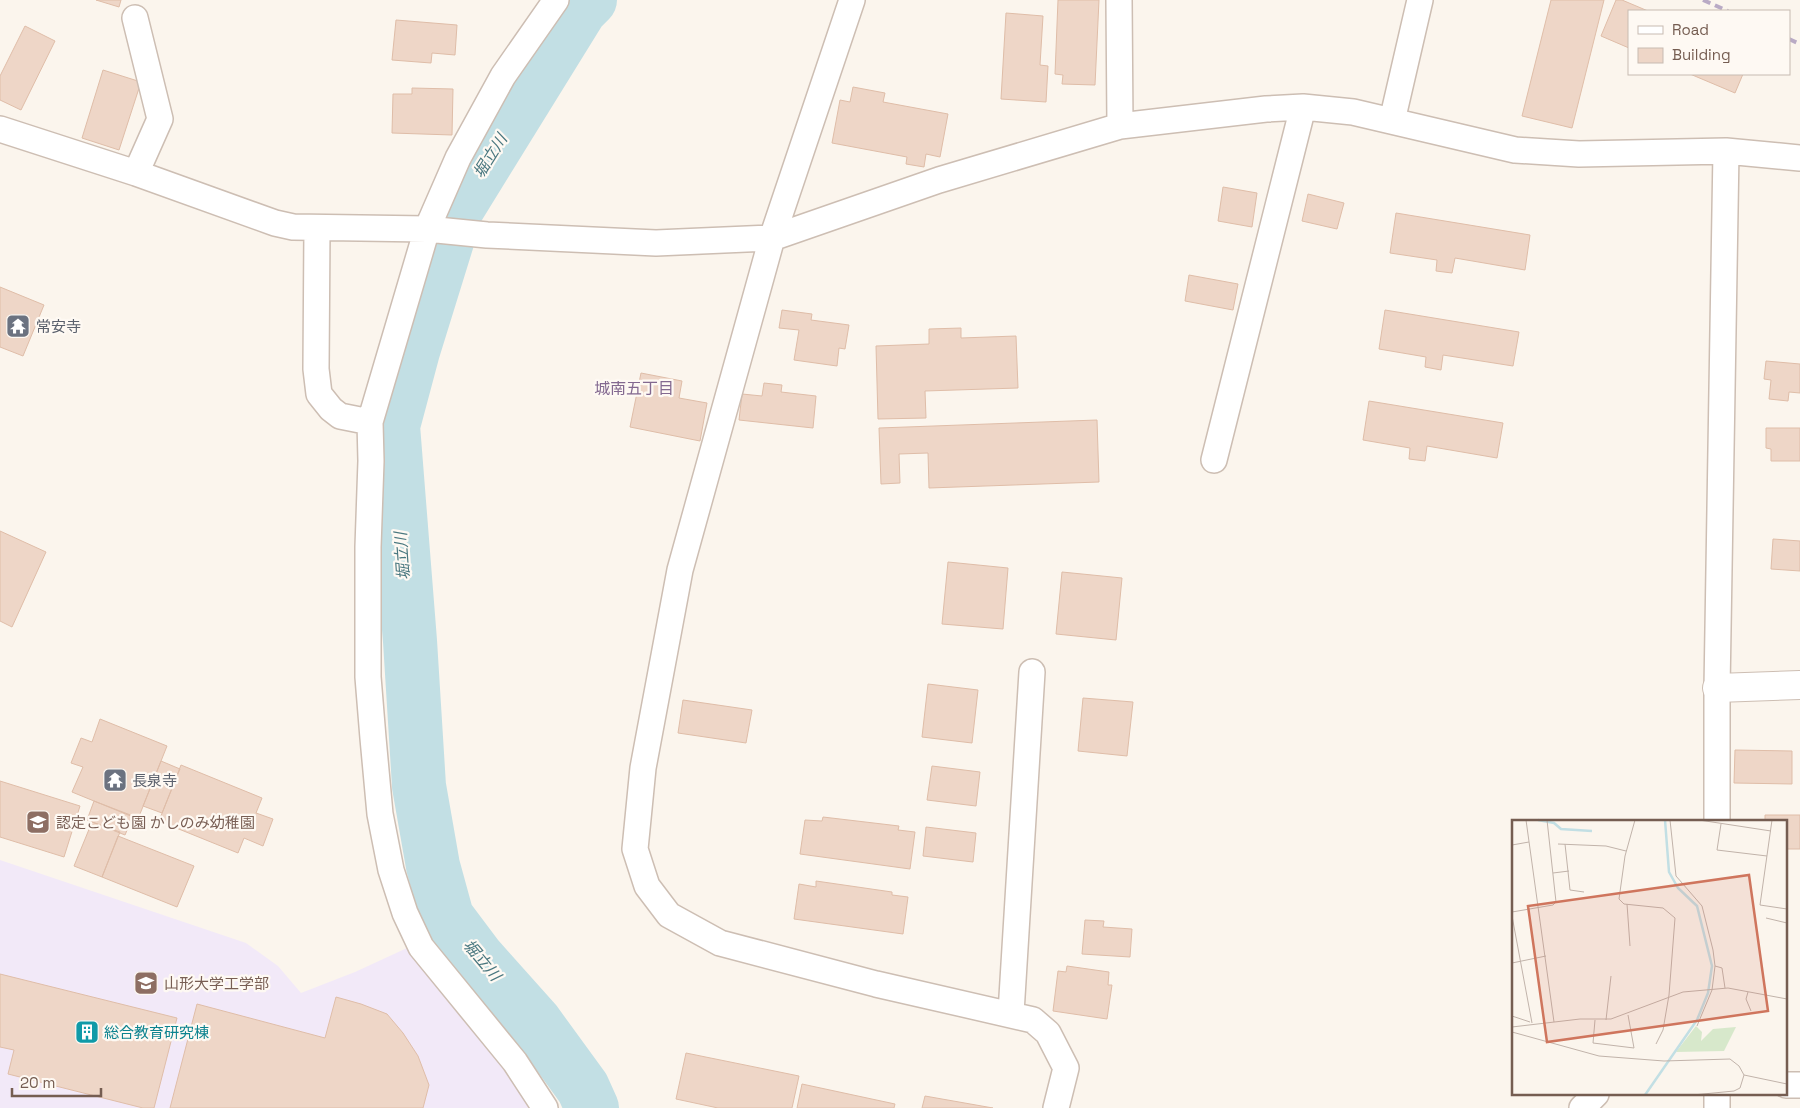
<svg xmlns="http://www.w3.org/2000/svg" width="1800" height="1108" font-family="'Space Grotesk','Noto Sans JP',sans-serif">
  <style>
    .education { fill: #f2e9f8 }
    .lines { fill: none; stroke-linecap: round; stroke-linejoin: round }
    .river { stroke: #c2dfe4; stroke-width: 54 }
    .building { fill: #eed6c7; stroke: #dfbda8 }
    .minor-casing { stroke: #cdbeb3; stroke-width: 28 }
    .tertiary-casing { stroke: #cdbeb3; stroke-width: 30 }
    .minor { stroke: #fff; stroke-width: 25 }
    .tertiary { stroke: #fff; stroke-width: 28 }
    .rail { stroke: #b9aac5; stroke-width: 4; stroke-dasharray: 8 5; stroke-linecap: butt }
    .labels { text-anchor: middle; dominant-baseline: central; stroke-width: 4.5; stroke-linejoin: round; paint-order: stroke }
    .worship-label { font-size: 15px; fill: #5b616d; stroke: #fef9f3; text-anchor: start }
    .education-label { font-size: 15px; fill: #785e54; stroke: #fef9f3; text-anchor: start }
    .culture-label { font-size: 15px; fill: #0d838f; stroke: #fef9f3; text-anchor: start }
    .water-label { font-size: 16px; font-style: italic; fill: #49777f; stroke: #fef9f3 }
    .neighbourhood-label { font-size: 16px; fill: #836990; stroke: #fef9f3 }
    .inset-river { fill: none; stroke: #c2dfe4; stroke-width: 2.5 }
    .inset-road { fill: none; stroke: #c1b3aa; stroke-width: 1 }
    .view { fill: #cf755d; fill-opacity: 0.15; stroke: #cf755d; stroke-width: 2.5 }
    .inset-edge { fill: none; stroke: #755d51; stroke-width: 2.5 }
  </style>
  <rect width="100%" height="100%" fill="#fbf5ed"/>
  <!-- education -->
  <path class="education" d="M0,860L246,943L278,966L301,993L355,972L407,948L536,1108H0Z"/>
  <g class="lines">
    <!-- river -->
    <path class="river" d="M590,0L580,10L457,209L413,351L393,426L410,641L419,786L433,866L447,917L477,957L535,1022L583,1088L592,1108"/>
  </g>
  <!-- building -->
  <path class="building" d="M96,0H121L119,7Z
    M1058,0H1099L1095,85L1062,84L1063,75L1055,74Z
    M1551,0H1604L1572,128L1522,116Z
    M1616,0H1622L1648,11H1629V48L1601,36Z
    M1006,13L1043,16L1040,65L1048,66L1046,102L1001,99Z
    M396,20L457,25L455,55L432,53L431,63L392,60Z
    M25,26L55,41L21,110L0,100V76Z
    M103,70L141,82L119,150L82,138Z
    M1690,74H1743L1735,93Z
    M853,87L885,93L883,102L948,114L940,157L926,154L924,167L906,164L907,157L832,143L840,100L850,102Z
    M412,88L453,89L452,135L392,133L393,94H412Z
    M1223,187L1257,193L1252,227L1218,221Z
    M1308,194L1344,203L1337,229L1302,221Z
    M1396,213L1530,235L1525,270L1455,258L1452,273L1436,271L1437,260L1390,253Z
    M1189,275L1238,284L1233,310L1185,301Z
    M0,287L44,305L23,356L0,347Z
    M782,310L812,314L811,320L849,325L845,349L839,348L837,366L794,360L799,330L779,328Z
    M1385,310L1519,332L1513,366L1443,355L1441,370L1425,367L1426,357L1379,349Z
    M961,328V338L1016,336L1018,388L925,391L926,418L878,419L876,346L929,344V329Z
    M1766,361L1800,364V393L1789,392L1788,401L1769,399L1771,380L1764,379Z
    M641,373L682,381L679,398L707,403L700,441L630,427Z
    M764,383L782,385L781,392L816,396L813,428L739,420L742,394L762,396Z
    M1369,401L1503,423L1497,458L1427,446L1425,461L1409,459L1410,448L1363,440Z
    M1097,420L1099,482L929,488L928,453L899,454L900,483L881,484L879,428Z
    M1766,428H1800V461H1771V449L1766,448Z
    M0,531L46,552L12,627L0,621Z
    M1773,539L1800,541V571L1771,569Z
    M948,562L1008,568L1003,629L942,624Z
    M1062,572L1122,578L1116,640L1056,634Z
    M928,684L978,690L972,743L922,737Z
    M1083,698L1133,702L1127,756L1078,751Z
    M683,700L752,710L746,743L678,733Z
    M100,719L167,746L138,819L72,792L83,767L71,763L81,738L92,742Z
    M1735,750L1792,751V784L1734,783Z
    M161,761L180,769L162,813L143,806Z
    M181,765L262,798L256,813L273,819L263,846L244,838L238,853L159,821Z
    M932,766L980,772L976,806L927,800Z
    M0,781L80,806L64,857L0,837Z
    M94,801L133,816L125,835L87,820Z
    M1765,815H1800V849H1786V822H1765Z
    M823,817L899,826L898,830L915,832L910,869L800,854L805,820L822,821Z
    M92,822L120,832L102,877L74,866Z
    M926,827L976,833L973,862L923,856Z
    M118,836L194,866L177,907L102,877Z
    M816,881L892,892V895L908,897L903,934L794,919L799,884L816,887Z
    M1085,920L1104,921L1103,927L1132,929L1130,957L1082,954Z
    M1067,966L1109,972L1108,985H1112L1107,1019L1053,1011L1058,971L1066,972Z
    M0,974L177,1018L154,1108H143L8,1074L14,1050L0,1047Z
    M336,997L361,1004L387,1014L403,1033L418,1056L429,1085L423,1108H170L197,1004L325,1038Z
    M686,1053L799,1076L792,1108H718L676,1099Z
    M802,1084L895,1104L894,1108H797Z
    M925,1096L993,1108H922Z"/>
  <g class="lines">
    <!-- minor casing -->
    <g class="minor-casing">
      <path id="minor" d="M852,0L772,238L680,570L643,768L635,849L647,886L669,915L720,943L876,984L1033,1020L1048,1033L1066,1068L1056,1108
        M1119,0L1120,126
        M135,18L160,119L136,173
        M1392,121L1420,0
        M0,129L136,173L275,223L293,227L427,229L487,235L656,243L772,238L939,180L1120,126L1266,109L1303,107L1353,112L1515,150L1579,154L1726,151L1800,158
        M317,229L316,369L319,394L331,409L340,416L370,422
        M1214,460L1303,107
        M1717,822V688L1726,151
        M1011,1013L1032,672
        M1786,1085H1800
        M1717,1094V1108
        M545,1108L515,1062L421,947L405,913L391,870L380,814L373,738L368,677V547L371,461L370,422L427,229L458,158L503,76L556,0
        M1582,1108L1596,1094"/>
    </g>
    <!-- tertiary casing -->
    <g class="tertiary-casing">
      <path id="tertiary" d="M1717,688L1800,685"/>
    </g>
    <!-- minor -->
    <use href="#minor" class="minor"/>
    <!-- tertiary -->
    <use href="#tertiary" class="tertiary"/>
    <!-- rail -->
    <path class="rail" d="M1703,0L1728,11
      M1789,39L1800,44"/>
  </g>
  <!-- icons -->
  <defs>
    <g id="temple-square" transform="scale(1.25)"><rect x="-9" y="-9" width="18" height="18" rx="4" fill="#6b7280" stroke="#fef9f3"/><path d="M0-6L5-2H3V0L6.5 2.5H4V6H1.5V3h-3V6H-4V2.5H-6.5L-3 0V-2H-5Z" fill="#fff"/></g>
    <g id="school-square" transform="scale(1.25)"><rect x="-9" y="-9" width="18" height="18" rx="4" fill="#8d6e63" stroke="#fef9f3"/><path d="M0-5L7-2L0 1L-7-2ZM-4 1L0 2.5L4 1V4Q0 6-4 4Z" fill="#fff"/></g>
    <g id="university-square" transform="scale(1.25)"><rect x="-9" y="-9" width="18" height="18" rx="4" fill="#8d6e63" stroke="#fef9f3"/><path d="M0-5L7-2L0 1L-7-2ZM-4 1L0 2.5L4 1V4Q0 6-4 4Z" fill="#fff"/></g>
    <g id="building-square" transform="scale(1.25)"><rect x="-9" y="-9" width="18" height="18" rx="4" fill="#0f9aa8" stroke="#fef9f3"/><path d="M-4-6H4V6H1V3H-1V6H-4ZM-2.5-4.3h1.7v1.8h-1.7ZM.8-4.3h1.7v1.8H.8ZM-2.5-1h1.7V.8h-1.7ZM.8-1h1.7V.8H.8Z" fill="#fff"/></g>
  </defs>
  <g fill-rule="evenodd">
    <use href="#temple-square" x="18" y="326"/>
    <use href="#temple-square" x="115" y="780"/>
    <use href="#school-square" x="38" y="822"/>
    <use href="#university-square" x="146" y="983"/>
    <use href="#building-square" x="87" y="1032"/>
  </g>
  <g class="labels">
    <!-- worship labels -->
    <g class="worship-label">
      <text x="36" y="326">常安寺</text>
      <text x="132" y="780">長泉寺</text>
    </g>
    <!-- education labels -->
    <g class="education-label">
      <text x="56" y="822">認定こども園 かしのみ幼稚園</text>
      <text x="164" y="983">山形大学工学部</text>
    </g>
    <!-- culture labels -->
    <g class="culture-label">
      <text x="104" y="1032">総合教育研究棟</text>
    </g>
    <!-- water labels -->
    <g class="water-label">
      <text transform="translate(490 156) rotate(-58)">堀立川</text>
      <text transform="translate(402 556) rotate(-94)">堀立川</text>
      <text transform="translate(482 960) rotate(50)">堀立川</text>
    </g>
    <!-- neighbourhood labels -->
    <g class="neighbourhood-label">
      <text x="634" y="388">城南五丁目</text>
    </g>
  </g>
  <!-- overview -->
  <g transform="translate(1512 820)">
    <rect width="275" height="275" fill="#fbf5ed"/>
    <path d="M184,206L190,212L189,221L201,209L224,207L212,231L164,232Z" fill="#d7e8cb"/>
    <path class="inset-river" d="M26,0L42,3L49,9L80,11M133,275L185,200L196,173L200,146L185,86L166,68L157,52L153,0"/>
    <path class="inset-road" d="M14,0L42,202M123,0L113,36L107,79L112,84L151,88L163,98L157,175L151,210L144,224M158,0L164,56L190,86L201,130L203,146L200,170L185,206M187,0L259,11M260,0L248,85L275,89M209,4L205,30L255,36M46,24L94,26L114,31M53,24L58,70L72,72M0,25L17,22M41,53L57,51M115,84L118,126M0,92L41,85L44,82L35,0M0,96L20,203M254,98L275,103M0,143L34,136M203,146L210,148L213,168M236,172L234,179L239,191M0,196L18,202M83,200L81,223L122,228L116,195M94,200L99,156M0,207L68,199H99L171,172L216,168L275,179M0,212L87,236L152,241L218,239L227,246L232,255L228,268L222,271L181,275M232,255L275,264"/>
    <path class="view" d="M237,55L256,191L35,222L16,86Z"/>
    <rect width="275" height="275" class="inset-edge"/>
  </g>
  <!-- legend -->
  <rect x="1628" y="10" width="162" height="65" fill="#fef9f3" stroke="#c7bbb2"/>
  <rect x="1638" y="26" width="25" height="8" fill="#ffffff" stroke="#c7bbb2"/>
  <text x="1672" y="35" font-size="15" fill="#755d51">Road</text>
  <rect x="1638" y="48" width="25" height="15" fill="#eed6c7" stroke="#c7bbb2"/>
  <text x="1672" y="60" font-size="15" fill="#755d51">Building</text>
  <!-- scale -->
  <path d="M12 1088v8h89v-8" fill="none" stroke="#755d51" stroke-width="2.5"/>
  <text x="20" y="1088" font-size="15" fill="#755d51" stroke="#fef9f3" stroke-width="4" paint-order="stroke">20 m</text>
</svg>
